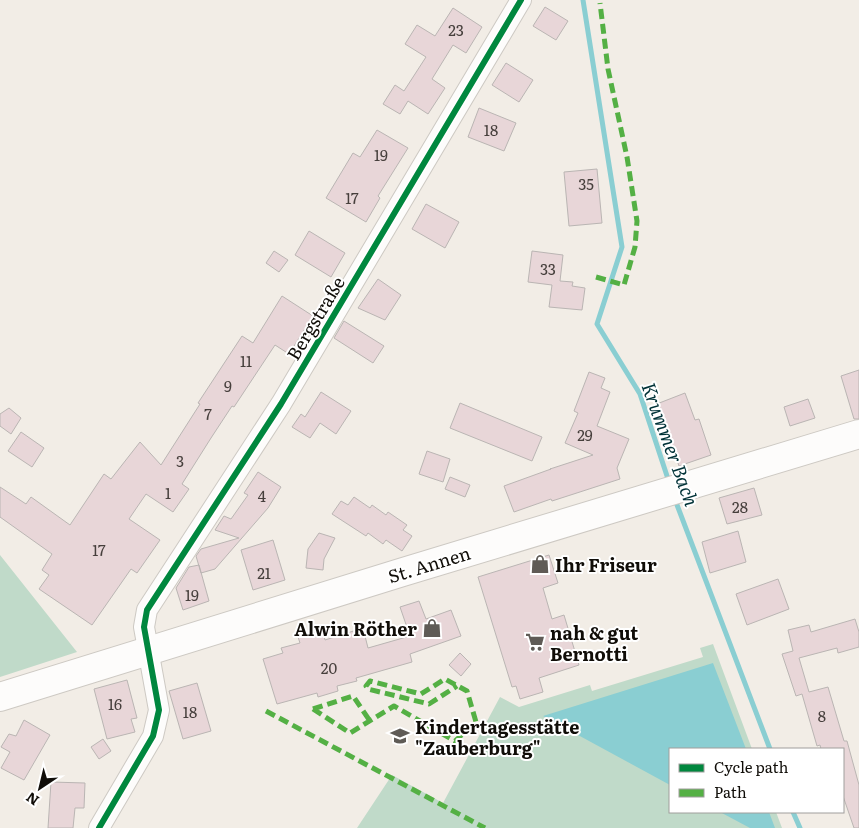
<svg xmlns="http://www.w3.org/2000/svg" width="859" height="828" font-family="Literata,serif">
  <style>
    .green { fill: #c0dac9 }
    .water { fill: #8aced2 }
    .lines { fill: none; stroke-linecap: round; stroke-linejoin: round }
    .stream { stroke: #8aced2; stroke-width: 5 }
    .building { fill: #e8d6d8; stroke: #bab5b3 }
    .minor-casing { stroke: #cdc9c3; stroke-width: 22 }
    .secondary-casing { stroke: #cdc9c3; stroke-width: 30 }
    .minor { stroke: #fdfcfb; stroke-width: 20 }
    .secondary { stroke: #fdfcfb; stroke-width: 28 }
    .quiet { stroke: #54b044; stroke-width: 5; stroke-dasharray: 10 5; stroke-linecap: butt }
    .cycleway-casing { stroke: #fff; stroke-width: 9 }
    .cycleway { stroke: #00873e; stroke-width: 6 }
    .labels { text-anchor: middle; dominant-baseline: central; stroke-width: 4; stroke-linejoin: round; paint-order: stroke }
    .number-label { font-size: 15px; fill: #463f3c }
    .street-label { font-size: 18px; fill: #100d08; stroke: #fff }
    .poi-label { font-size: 18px; font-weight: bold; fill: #100d08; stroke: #fff; text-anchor: start }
    .water-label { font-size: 19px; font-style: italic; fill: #003237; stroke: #fff }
  </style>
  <rect width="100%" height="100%" fill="#f2ede6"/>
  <!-- green -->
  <path class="green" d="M0,555L77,652L0,677Z
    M713,644L752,749H670V812H776L782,828H357L392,775L443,803L500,697L519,707L590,685L592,691L703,657L700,648Z"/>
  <!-- water -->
  <path class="water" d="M713,663L746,749H670V785L543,716Z
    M720,812H769L775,828H750Z"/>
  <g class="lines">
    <!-- stream -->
    <path class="stream" d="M583,0L622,247L597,324L640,394L669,482
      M674,497L770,749
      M793,812L800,828"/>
  </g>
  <!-- building -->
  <path class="building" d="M545,7L568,21L556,40L533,26Z
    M453,8L482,27L466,53L453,45L432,79L445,88L428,114L408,101L400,114L383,104L395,85L404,91L426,57L405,44L417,25L435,36Z
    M506,63L533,80L519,102L492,85Z
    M479,108L516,123L504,151L468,137Z
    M377,130L408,148L378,196L380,198L366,222L326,198L353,153L360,157Z
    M597,169L602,223L569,226L564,172Z
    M426,204L459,222L445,248L412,229Z
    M309,231L345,253L331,277L295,255Z
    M274,251L288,260L279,272L266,263Z
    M532,251L563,255L560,281L573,282L572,286L585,288L582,310L549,307L552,285L528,282Z
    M378,279L401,295L385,320L358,308Z
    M282,296L313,316L289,354L275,345L234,407L232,406L211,438L182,484L189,489L173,512L146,494L129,519L160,540L137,573L131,569L92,625L39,589L49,575L42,570L52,554L0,517V487L26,504L31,497L70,525L104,474L111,479L140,442L161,465L200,404L198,403L242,336L253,343Z
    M344,321L384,346L373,363L334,338Z
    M859,370V419H854L841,376Z
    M589,372L605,378L601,388L610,392L597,426L629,439L617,468L620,479L552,501L551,499L514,512L504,486L551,469H550L593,455L565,443L578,413L574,411Z
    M321,392L351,411L336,434L320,423L310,438L292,427L301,414L305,417Z
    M685,393L695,420L699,419L711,455L679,466L664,422L655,425L649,407Z
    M808,399L815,418L790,426L784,407Z
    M460,403L542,437L532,461L450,428Z
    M9,408L21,418L11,434L0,426V414Z
    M21,432L44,448L32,467L8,451Z
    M427,451L450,459L443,482L419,474Z
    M258,472L281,487L268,508L215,569L201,573L196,556L201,549L239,538L215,530L224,516L231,519L248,495L244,493Z
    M450,477L470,485L465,497L445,489Z
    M754,488L762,515L727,524L719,498Z
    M354,497L370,508L372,505L386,515L388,512L407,525L403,530L412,536L402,551L386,540L383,544L368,533L366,536L332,514L341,501L348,505Z
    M738,531L746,562L710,573L702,542Z
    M319,533L335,538L324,559L323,570L306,568L308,549Z
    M273,540L285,580L253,590L241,550Z
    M549,555L558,583L543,588L552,619L564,615L579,665L539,678L543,692L520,699L516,686L512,687L478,577Z
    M199,565L209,601L183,610L176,588L189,567Z
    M778,579L789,609L747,625L736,594Z
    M419,601L426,619L451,610L461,636L410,654L412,662L356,678L357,681L337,686L338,691L318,697L317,693L277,704L263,659L283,653L281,648L300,643L298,637L322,630L325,640L363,628L368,648L410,636L400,607Z
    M855,619L859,632V647L838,653L837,648L799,658L809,692L828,687L844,741H847L859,785V828H854L843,796V749H821L820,745L817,746L802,694L796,696L782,654L793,651L788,630L809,625L811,632Z
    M460,653L471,664L461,676L449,665Z
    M127,680L137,718L131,719L135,732L107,739L94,689Z
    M197,683L211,731L183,739L169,691Z
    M24,720L50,735L24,780L1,768L10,752L1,747L9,734L16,736Z
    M103,739L111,751L99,759L91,747Z
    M51,782L85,783L84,808H75L73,828H48Z"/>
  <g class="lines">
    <!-- minor casing -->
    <g class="minor-casing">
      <path id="minor" d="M99,828L153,736L159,710L144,627L147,610L281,404L521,0"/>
    </g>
    <!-- secondary casing -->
    <g class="secondary-casing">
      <path id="secondary" d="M0,697L403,572L859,434"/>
    </g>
    <!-- minor -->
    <use href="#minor" class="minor"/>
    <!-- secondary -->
    <use href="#secondary" class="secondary"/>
    <!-- quiet -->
    <path class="quiet" d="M596,277L624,285L635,247L637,221L627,157L608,69L600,3
      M313,709L350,733L394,706L455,741L476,722L467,691L445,679L421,694L370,681L366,686L368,689L429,704L457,686
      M313,709L353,696L370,721
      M266,711L485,828"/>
    <!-- cycleway casing -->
    <g class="cycleway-casing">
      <path id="cycleway" d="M99,828L153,736L159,710L144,627L147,610L281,404L521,0"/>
    </g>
    <!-- cycleway -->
    <use href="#cycleway" class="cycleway"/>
  </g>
  <!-- icons -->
  <defs>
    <g id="shop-bare" transform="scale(1.5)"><path d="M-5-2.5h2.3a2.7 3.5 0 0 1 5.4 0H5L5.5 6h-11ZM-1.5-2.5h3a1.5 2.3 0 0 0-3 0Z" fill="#5f5b56" stroke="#fff" stroke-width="2.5" paint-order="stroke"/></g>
    <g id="supermarket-bare" transform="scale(1.5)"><path d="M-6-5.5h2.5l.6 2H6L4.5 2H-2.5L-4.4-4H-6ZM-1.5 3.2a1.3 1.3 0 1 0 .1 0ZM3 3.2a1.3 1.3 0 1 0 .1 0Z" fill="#5f5b56" stroke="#fff" stroke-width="2.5" paint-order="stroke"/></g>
    <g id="school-bare" transform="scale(1.5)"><path d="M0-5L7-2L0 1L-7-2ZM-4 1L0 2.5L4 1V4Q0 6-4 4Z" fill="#5f5b56" stroke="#fff" stroke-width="2.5" paint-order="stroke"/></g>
  </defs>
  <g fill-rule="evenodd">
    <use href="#shop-bare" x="540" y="564"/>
    <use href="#shop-bare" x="432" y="628"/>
    <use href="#supermarket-bare" x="535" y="642"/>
    <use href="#school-bare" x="400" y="736"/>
  </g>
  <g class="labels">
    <!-- number labels -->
    <g class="number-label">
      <text x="456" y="29">23</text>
      <text x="491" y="129">18</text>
      <text x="381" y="154">19</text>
      <text x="586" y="183">35</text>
      <text x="352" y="197">17</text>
      <text x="548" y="268">33</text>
      <text x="246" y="360">11</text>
      <text x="228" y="385">9</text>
      <text x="208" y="413">7</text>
      <text x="585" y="434">29</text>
      <text x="180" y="460">3</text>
      <text x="168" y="492">1</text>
      <text x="262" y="495">4</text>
      <text x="740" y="506">28</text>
      <text x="99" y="549">17</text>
      <text x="264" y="572">21</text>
      <text x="192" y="594">19</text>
      <text x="329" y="667">20</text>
      <text x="115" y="703">16</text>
      <text x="190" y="711">18</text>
      <text x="822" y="715">8</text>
    </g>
    <!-- street labels -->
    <g class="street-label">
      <text transform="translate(315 318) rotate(-59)">Bergstraße</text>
      <text transform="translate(429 564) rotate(-17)">St. Annen</text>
    </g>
    <!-- poi labels -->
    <g class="poi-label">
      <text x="555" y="564">Ihr Friseur</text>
      <text x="417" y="628" text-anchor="end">Alwin Röther</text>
      <text x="550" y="632">nah &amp; gut<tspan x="550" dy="21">Bernotti</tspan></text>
      <text x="415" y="726">Kindertagesstätte<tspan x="415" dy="21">"Zauberburg"</tspan></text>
    </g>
    <!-- water labels -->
    <g class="water-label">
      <text transform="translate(671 444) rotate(70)">Krummer Bach</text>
    </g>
  </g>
  <!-- legend -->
  <rect x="669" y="748" width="175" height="65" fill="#ffffff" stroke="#9f9e9c"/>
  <rect x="679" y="764" width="25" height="8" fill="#00873e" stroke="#9f9e9c"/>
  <text x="714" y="773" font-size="15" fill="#100d08">Cycle path</text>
  <rect x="679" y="789" width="25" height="8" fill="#54b044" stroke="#9f9e9c"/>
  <text x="714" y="798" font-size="15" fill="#100d08">Path</text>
  <!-- north arrow -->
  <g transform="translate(40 788) rotate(215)" stroke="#ffffff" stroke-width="4" paint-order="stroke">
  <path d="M0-4L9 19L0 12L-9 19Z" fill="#100d08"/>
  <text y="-8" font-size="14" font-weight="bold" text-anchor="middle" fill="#100d08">N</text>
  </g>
</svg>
